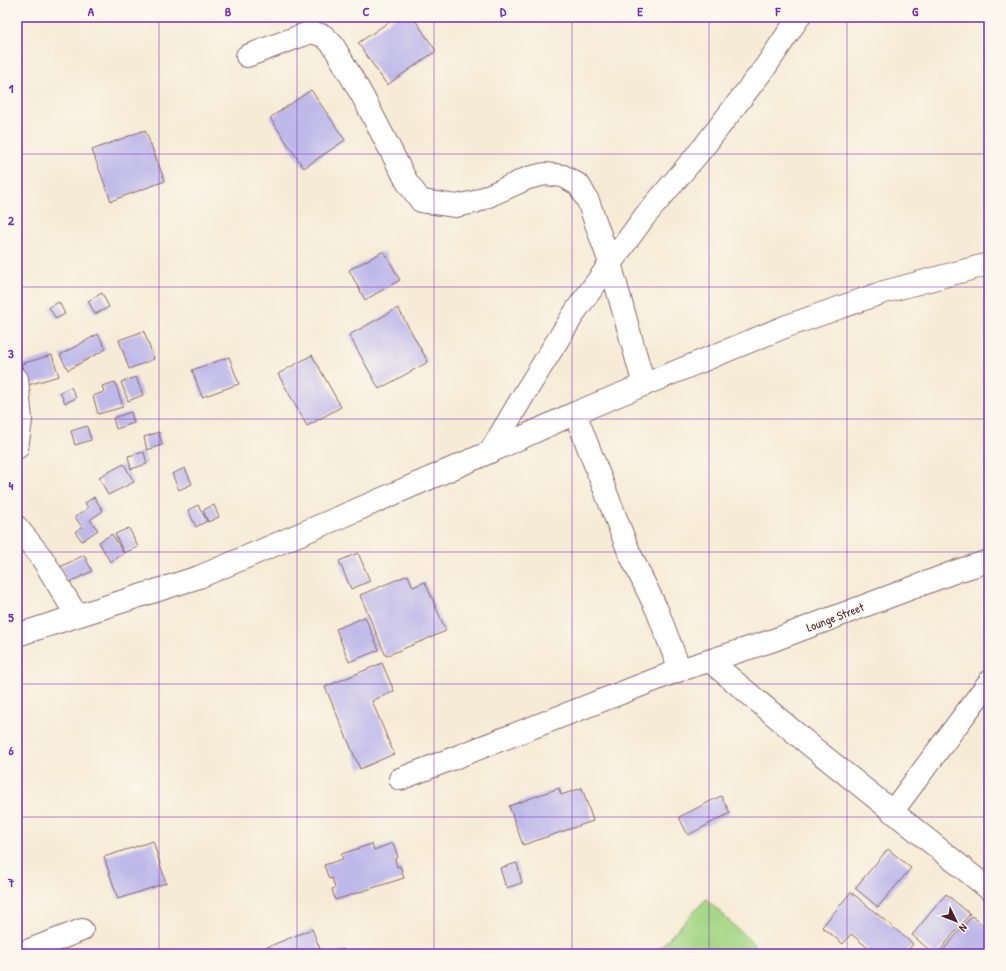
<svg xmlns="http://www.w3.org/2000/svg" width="1006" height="971" font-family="'Patrick Hand',sans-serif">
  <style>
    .green { fill: #a6d786; stroke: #787b58 }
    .building { fill: #bfb9e9 }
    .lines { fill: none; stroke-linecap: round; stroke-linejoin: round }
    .minor-casing { stroke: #866667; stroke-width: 24 }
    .minor { stroke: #fff; stroke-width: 22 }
    .grid { fill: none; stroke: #7b2cbf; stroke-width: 1; stroke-opacity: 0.55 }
    .labels { text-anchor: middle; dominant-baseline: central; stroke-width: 3; stroke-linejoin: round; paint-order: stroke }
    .street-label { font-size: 12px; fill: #4a1f2b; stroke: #fbf7ec }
    .neatline { fill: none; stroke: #7b2cbf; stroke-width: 1.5 }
    .grid-label { font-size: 13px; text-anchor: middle; font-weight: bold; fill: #7b2cbf }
  </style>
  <rect width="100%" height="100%" fill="#fbf7ec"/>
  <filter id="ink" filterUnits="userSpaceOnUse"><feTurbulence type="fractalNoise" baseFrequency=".025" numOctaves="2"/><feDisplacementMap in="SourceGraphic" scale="8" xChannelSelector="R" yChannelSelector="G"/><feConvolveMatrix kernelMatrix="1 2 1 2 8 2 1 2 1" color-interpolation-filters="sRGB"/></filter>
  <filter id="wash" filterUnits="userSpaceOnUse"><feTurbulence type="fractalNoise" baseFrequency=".012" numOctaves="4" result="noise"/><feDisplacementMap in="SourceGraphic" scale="16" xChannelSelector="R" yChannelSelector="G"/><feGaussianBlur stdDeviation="0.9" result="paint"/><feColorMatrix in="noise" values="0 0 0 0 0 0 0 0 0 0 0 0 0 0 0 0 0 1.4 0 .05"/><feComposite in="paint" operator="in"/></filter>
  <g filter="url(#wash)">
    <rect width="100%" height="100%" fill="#f6ebd6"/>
    <!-- green -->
    <path class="green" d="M706,899L764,954H654Z"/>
    <g id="blocks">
      <!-- building -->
      <path class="building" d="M396,17H413L436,51L387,85L358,43Z
        M311,90L345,140L304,168L270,118Z
        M145,130L165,181L111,201L92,150Z
        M384,251L400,280L365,300L349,270Z
        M102,293L109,307L95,314L88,301Z
        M59,302L65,314L56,319L49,307Z
        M398,308L428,362L379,389L349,335Z
        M144,331L154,359L129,369L119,340Z
        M98,334L106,349L68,370L60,355Z
        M52,355L59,376L28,385L21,364Z
        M312,355L341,407L307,426L278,374Z
        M229,357L239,384L202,397L192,370Z
        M136,377L143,395L128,401L121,382Z
        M115,382L123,407L98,414L93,396L104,392L102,386Z
        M71,387L76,398L65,403L60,392Z
        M131,412L134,423L116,429L113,418Z
        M87,426L91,440L75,445L71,431Z
        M159,432L162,445L147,450L144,437Z
        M144,452L147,464L131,469L128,456Z
        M124,464L134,482L108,495L99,477Z
        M185,468L192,484L179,490L172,474Z
        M94,497L103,511L90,520L98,530L82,541L75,532L82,527L75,517L88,508L85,503Z
        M198,505L207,521L196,527L188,510Z
        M214,505L219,517L208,522L203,510Z
        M129,528L138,547L124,553L115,534Z
        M112,534L124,554L110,562L99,542Z
        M358,553L370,581L351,589L339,561Z
        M84,555L92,571L68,583L60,567Z
        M408,575L413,587L425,582L446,631L386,656L360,595Z
        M365,617L379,650L349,662L336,629Z
        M382,663L394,691L372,701L394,754L360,769L325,687Z
        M559,788L561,795L582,788L593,821L523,845L509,806Z
        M721,796L730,813L688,835L679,817Z
        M153,841L166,883L118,899L104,857Z
        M393,843L398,857L395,859L397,867L400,866L404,878L335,900L332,889L335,888L332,878L329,879L324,865L343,859L341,854L372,844L374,850Z
        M888,849L911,868L878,907L855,888Z
        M517,863L522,883L506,888L500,868Z
        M851,892L913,944L905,954H863L868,948L851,934L843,944L822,927Z
        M946,894L970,914L937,954H934L912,935Z
        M972,916L989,930V949L985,954H940Z
        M312,929L322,954H250Z
        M343,949L345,954H332Z"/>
    </g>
  </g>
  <g filter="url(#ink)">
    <use href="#blocks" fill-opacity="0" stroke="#866667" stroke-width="1"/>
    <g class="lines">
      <!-- minor casing -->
      <g class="minor-casing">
        <path id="minor" d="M247,56L311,32L324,36L333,45L363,97L407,182L421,201L456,206L475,202L528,178L545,174L563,176L579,185L588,201L610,263L644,385
          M17,379L21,420L17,448
          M575,413L629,552L657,610L680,670
          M490,452L526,391L577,309L645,216L702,149L766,66L799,17
          M17,527L42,558L77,616
          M17,635L199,577L338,518L490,452L575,413L787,326L884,292L989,264
          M710,661L811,746L989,889
          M400,779L680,670L771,641L957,571L989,561
          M892,812L989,682
          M19,954L82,930"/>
      </g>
      <!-- minor -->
      <use href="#minor" class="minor"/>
    </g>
  </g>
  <!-- grid -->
  <path class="grid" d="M159,17V954M297,17V954M434,17V954M572,17V954M709,17V954M847,17V954M17,154H989M17,287H989M17,419H989M17,552H989M17,684H989M17,817H989"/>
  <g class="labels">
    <!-- street labels -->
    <g class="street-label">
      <text transform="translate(835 617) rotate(-21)">Lounge Street</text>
    </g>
  </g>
  <!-- margin -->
  <rect width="1006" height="971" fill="none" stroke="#fbf7ec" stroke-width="44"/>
  <!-- north arrow -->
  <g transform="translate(956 921) rotate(133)" stroke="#fbf7ec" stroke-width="3" paint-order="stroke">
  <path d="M0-3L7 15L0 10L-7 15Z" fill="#4a1f2b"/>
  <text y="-6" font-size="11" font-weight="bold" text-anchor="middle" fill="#4a1f2b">N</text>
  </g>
  <rect x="22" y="22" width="962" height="927" class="neatline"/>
  <g class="grid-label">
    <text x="91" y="16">A</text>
    <text x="228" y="16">B</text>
    <text x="366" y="16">C</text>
    <text x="503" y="16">D</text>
    <text x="640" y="16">E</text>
    <text x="778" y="16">F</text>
    <text x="915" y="16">G</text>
    <text x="11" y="93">1</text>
    <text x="11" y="225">2</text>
    <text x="11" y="358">3</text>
    <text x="11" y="490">4</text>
    <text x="11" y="622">5</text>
    <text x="11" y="755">6</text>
    <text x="11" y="887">7</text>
  </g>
</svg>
